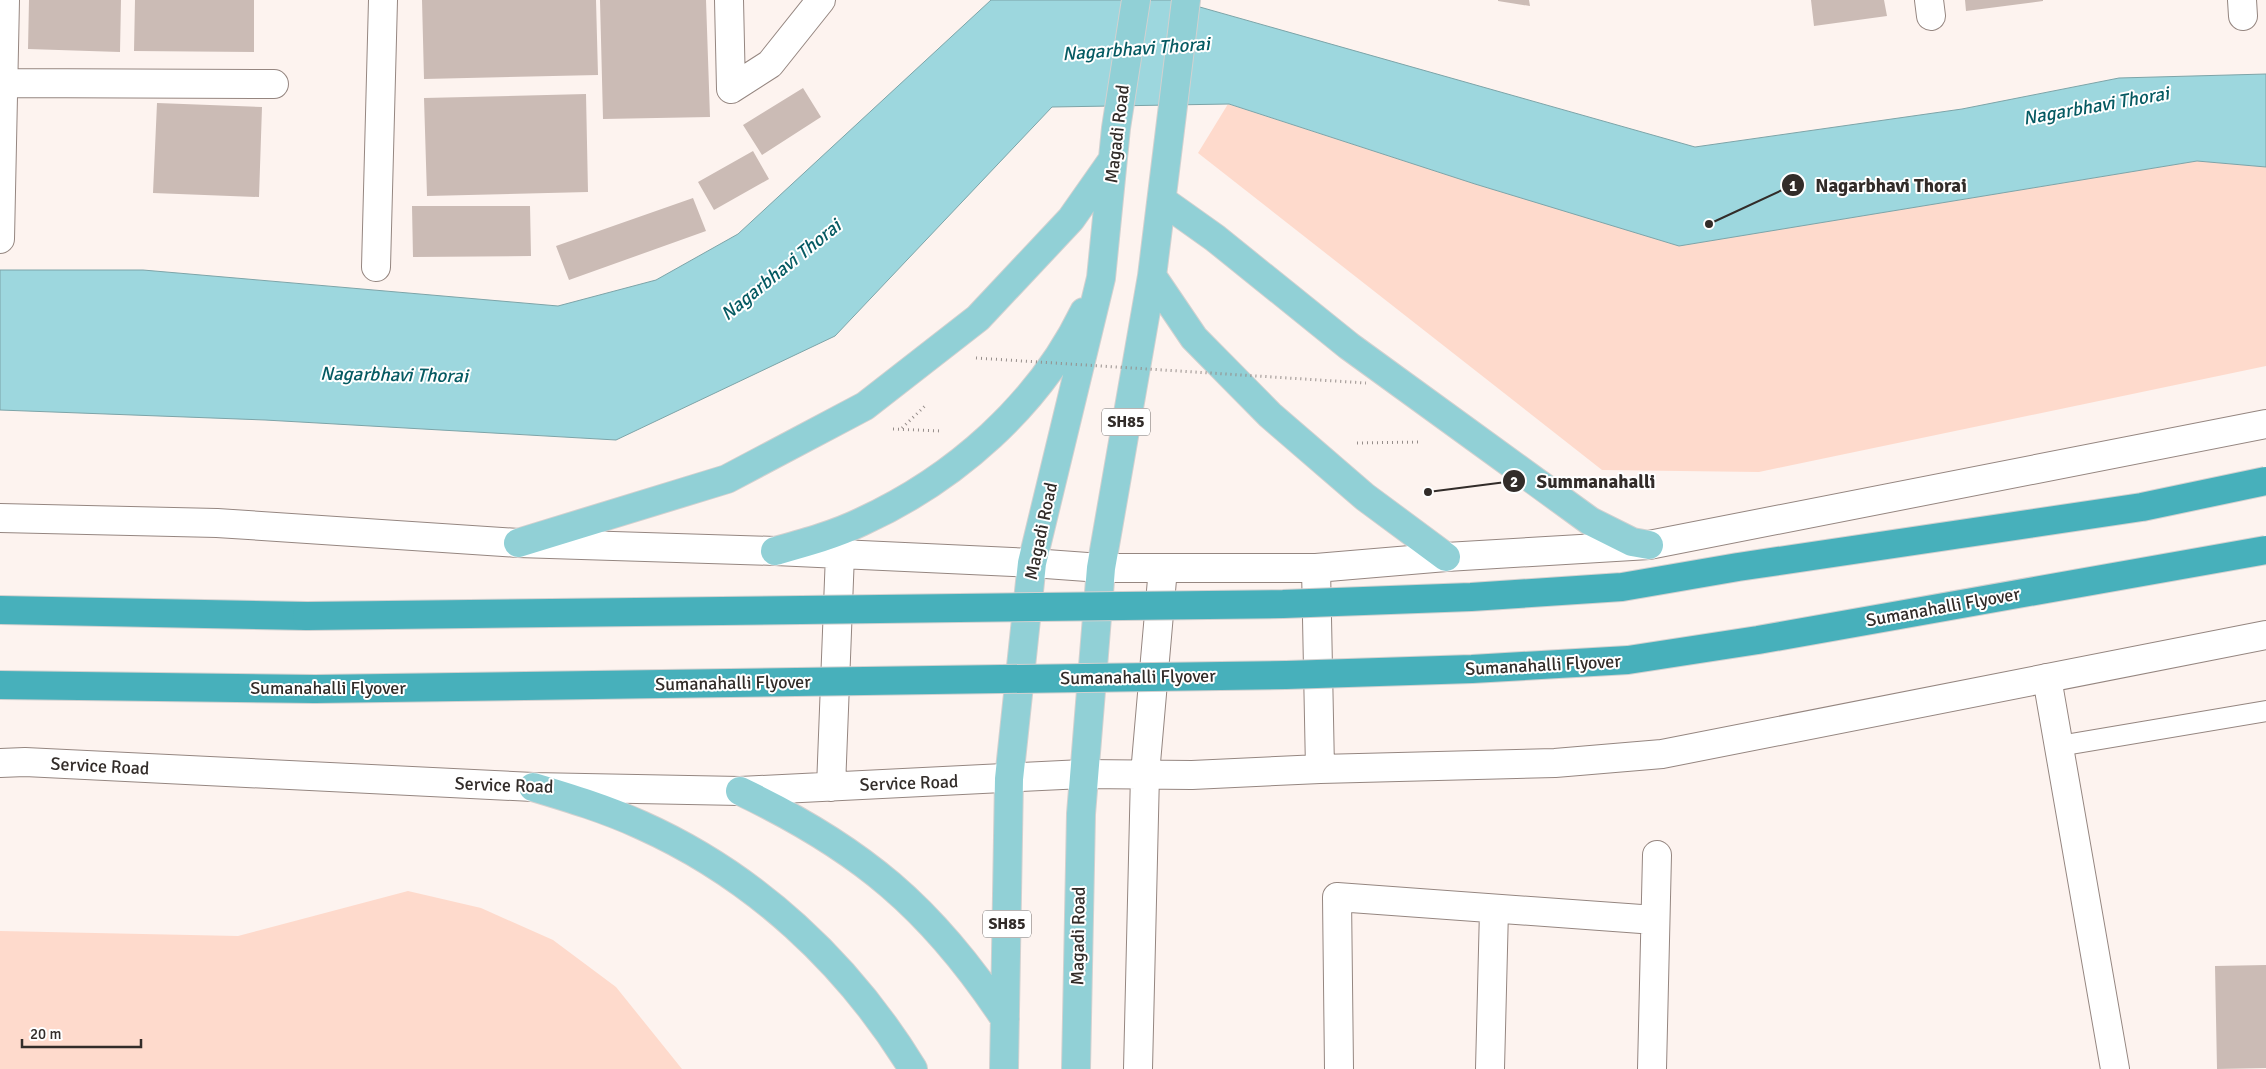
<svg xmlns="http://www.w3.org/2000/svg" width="2266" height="1069" font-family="Signika,sans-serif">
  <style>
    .green { fill: #fedacc }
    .water { fill: #9dd7de; stroke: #7da4a8 }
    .building { fill: #cbbbb5 }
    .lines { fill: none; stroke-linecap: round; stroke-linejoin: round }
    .lane-casing { stroke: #958680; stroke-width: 22 }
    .street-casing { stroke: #958680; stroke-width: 30 }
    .secondary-casing { stroke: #958680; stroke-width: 30 }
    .primary-casing { stroke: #d2d1d0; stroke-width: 30 }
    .highway-casing { stroke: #d2d1d0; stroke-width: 30 }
    .path { stroke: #958d8a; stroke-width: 3; stroke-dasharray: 1 4; stroke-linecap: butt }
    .lane { stroke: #fff; stroke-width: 20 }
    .street { stroke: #fff; stroke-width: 28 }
    .secondary { stroke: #fff; stroke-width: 28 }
    .primary { stroke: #91d0d6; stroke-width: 28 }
    .highway { stroke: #47b0bb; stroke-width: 28 }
    .highway-bridge-casing { stroke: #d2d1d0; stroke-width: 30; stroke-linecap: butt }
    .path-bridge { stroke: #958d8a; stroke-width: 3; stroke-dasharray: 1 4; stroke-linecap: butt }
    .highway-bridge { stroke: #47b0bb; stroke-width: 28 }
    .labels { text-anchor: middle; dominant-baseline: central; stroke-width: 4; stroke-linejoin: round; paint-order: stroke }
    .shield { fill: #fff; stroke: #706b69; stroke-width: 1 }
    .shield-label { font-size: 16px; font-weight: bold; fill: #322c29 }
    .street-label { font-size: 18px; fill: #322c29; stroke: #fff }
    .water-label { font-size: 19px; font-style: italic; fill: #055a62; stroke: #fff }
    .leader { fill: none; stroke: #322c29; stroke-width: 2 }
    .callout-dot { fill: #322c29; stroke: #fff; stroke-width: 2 }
    .mark-label { font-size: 15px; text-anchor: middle; font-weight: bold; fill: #fff }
    .callout-label { font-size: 19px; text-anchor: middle; font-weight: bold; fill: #322c29; stroke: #fff; stroke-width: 4; stroke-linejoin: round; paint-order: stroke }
  </style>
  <rect width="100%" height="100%" fill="#fdf3ef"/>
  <!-- green -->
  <path class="green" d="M1228,104L1475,184L1679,246L2197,161L2266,167V366L1759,472L1602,470L1198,153Z
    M408,891L481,908L553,940L616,987L682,1069H0V931L238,936Z"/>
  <!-- water -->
  <path class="water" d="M991,0H1175L1695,147L1962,109L2119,78L2266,74V167L2197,161L1679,246L1475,184L1229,104L1052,107L835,336L616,440L265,420L0,410V270H143L558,306L656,280L738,234Z"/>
  <!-- building -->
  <path class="building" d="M29,0H121L120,52L28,49Z
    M135,0H254V52L134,51Z
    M422,0H596L598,75L424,79Z
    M600,0H706L710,117L603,119Z
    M1498,0H1529L1530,6L1498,1Z
    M1811,0H1884L1887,16L1814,26Z
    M1965,0H2043V1L1966,11Z
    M803,88L821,117L762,155L743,125Z
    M586,94L588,192L427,196L424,98Z
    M157,103L262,107L259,197L153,193Z
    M753,151L769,179L714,210L698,182Z
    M693,198L706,231L569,280L556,246Z
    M412,206H530L531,256L413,257Z
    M2266,965V1068L2217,1069L2215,966Z"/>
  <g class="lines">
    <!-- lane casing -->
    <g class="lane-casing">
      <path id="lane" d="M2059,746L2266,711"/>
    </g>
    <!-- street casing -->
    <g class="street-casing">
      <path id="street" d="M729,0L731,89
        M1929,0L1931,16
        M2242,0L2243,16
        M4,83L274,84
        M731,89L770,64L821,0
        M0,239L5,0
        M376,267L383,0
        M2047,678L2115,1069
        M1339,1069L1337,897L1655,920
        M1490,1069L1494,910
        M1652,1069L1657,855"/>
    </g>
    <!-- secondary casing -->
    <g class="secondary-casing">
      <path id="secondary" d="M0,518L217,523L518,543L775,551L1032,563L1101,568H1316L1446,557L1649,545L2266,424
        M1316,568L1320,769
        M0,763L25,762L533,787L740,791L1083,774L1192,775L1320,769L1555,763L1662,754L2266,635
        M831,787L840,554
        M1138,1069L1145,774L1163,568"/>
    </g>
    <!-- primary casing -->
    <g class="primary-casing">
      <path id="primary" d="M1163,201L1215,238L1349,346L1590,521L1632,542L1649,545
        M1152,276L1194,338L1270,415L1365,497L1446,557
        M518,543L727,479L865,406L978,318L1071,219L1111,162
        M775,551C804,543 834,535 861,522C955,479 1039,405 1084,312
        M533,787C570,798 606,809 641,825C755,876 848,963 913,1069
        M740,791C860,848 932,908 1005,1019
        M1004,1069L1009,779L1032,563L1101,278L1116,128L1136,0
        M1076,1069L1081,814L1101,568L1152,276L1186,0"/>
    </g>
    <!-- highway casing -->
    <g class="highway-casing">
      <path id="highway" d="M0,610L307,616
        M0,685L315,689"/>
    </g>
    <!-- path -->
    <path class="path" d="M902,428L926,405
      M893,429L941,431
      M1357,443L1421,442"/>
    <!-- lane -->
    <use href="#lane" class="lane"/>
    <!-- street -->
    <use href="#street" class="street"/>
    <!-- secondary -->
    <use href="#secondary" class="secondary"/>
    <!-- primary -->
    <use href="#primary" class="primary"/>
    <!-- highway -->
    <use href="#highway" class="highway"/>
    <!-- highway-bridge casing -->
    <g class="highway-bridge-casing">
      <path id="highway-bridge" d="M307,616L1283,604L1471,597L1622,587L1738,567L2142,507L2266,481
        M315,689L1286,675L1472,669L1628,660L1758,640L2266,550"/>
    </g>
    <!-- path-bridge -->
    <path class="path-bridge" d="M976,358L1366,383"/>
    <!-- highway-bridge -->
    <use href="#highway-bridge" class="highway-bridge"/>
  </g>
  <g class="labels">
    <!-- shield labels -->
    <g class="shield">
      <rect x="1102" y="408.5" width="48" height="27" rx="4"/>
      <rect x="983" y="910.5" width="48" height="27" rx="4"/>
    </g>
    <g class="shield-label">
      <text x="1126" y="422">SH85</text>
      <text x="1007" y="924">SH85</text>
    </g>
    <!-- street labels -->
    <g class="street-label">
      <text transform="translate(1117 134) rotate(-83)">Magadi Road</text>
      <text transform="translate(1041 531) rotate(-78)">Magadi Road</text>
      <text transform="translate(1943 607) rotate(-10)">Sumanahalli Flyover</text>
      <text transform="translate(1543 665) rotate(-3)">Sumanahalli Flyover</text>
      <text transform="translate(1138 677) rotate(-1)">Sumanahalli Flyover</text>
      <text transform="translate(733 683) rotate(-1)">Sumanahalli Flyover</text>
      <text x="328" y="688">Sumanahalli Flyover</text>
      <text transform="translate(100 766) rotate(3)">Service Road</text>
      <text transform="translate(909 783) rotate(-2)">Service Road</text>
      <text transform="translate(504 785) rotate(2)">Service Road</text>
      <text transform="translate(1078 936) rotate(-89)">Magadi Road</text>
    </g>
    <!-- water labels -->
    <g class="water-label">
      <text transform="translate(1136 49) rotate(-4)">Nagarbhavi Thorai</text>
      <text transform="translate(2096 106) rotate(-10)">Nagarbhavi Thorai</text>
      <text transform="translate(781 270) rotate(-39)">Nagarbhavi Thorai</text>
      <text transform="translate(394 375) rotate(1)">Nagarbhavi Thorai</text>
    </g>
  </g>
  <!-- callouts -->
  <path class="leader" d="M1709 224L1793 185M1428 492L1514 481"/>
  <g class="callout-dot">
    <circle cx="1709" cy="224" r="5"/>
    <circle cx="1428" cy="492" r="5"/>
    <circle cx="1793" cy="185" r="12"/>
    <circle cx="1514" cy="481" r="12"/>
  </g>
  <g class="mark-label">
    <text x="1793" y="191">1</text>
    <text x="1514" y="487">2</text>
  </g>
  <g class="callout-label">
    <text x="1891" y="192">Nagarbhavi Thorai</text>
    <text x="1596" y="488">Summanahalli</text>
  </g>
  <!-- scale -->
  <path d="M22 1039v8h119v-8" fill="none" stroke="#322c29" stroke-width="2.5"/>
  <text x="30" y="1039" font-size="15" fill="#322c29" stroke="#ffffff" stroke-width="4" paint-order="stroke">20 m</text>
</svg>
